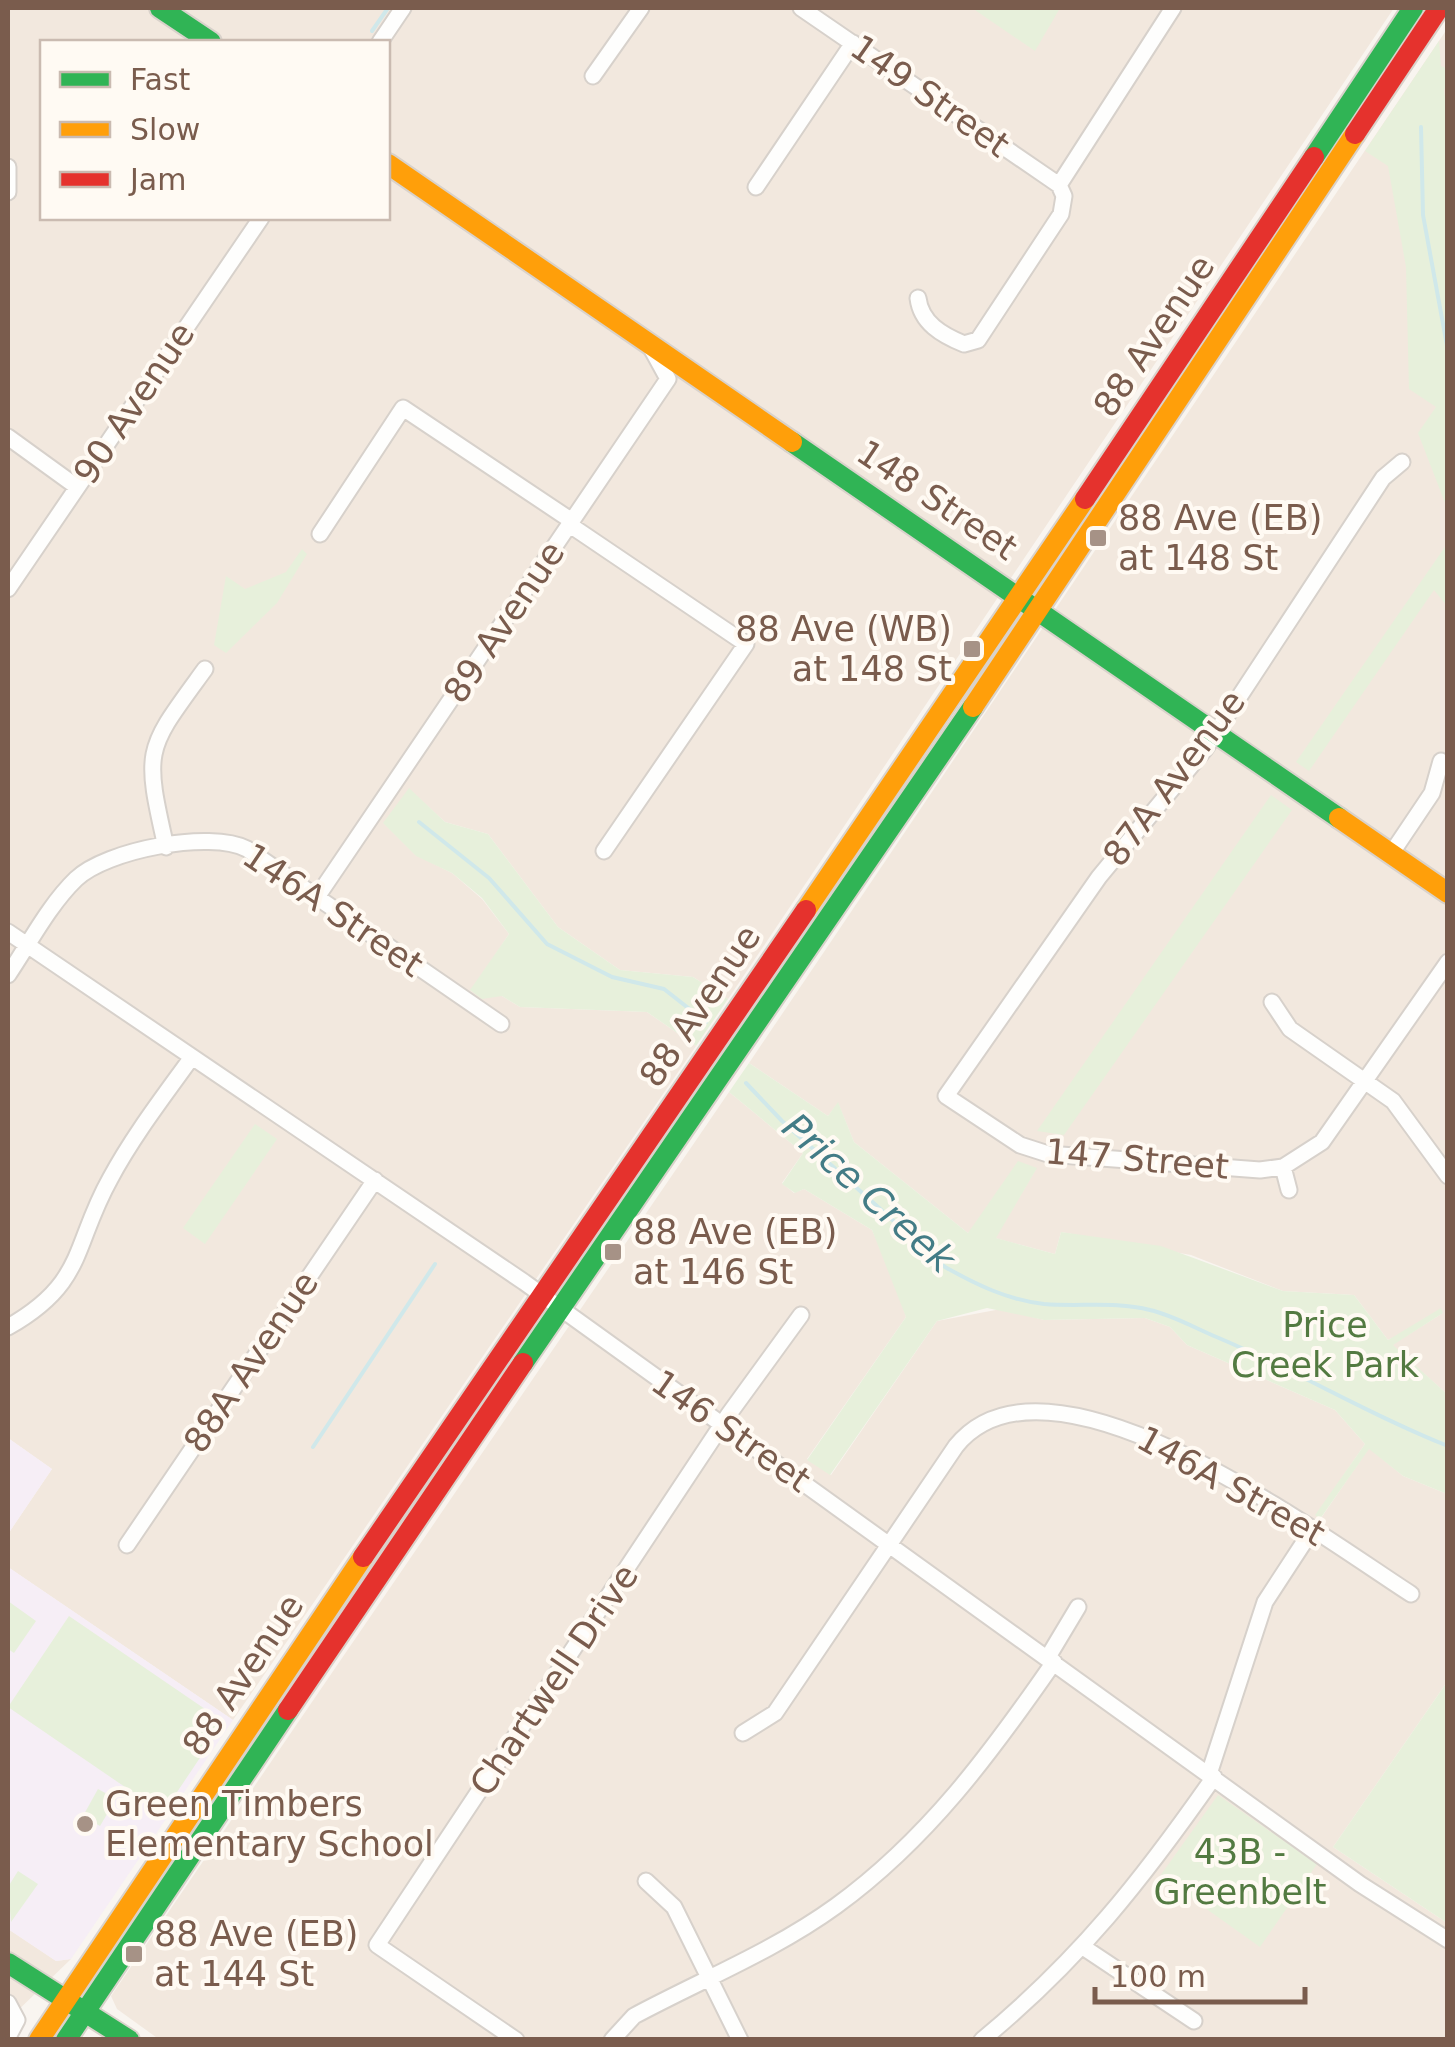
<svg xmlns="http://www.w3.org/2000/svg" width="1455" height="2047" font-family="'DejaVu Sans',sans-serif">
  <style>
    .residential { fill: #f2e8de; fill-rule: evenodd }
    .education { fill: #f6eef6 }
    .green { fill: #e7f0db }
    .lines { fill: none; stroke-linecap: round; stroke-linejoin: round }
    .stream { stroke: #d0e8ea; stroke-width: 4 }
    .street-casing { stroke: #d7d1cb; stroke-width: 19 }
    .fast-casing { stroke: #d9d2cb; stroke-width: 24 }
    .slow-casing { stroke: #d9d2cb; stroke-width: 24 }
    .jam-casing { stroke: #d9d2cb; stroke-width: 24 }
    .street { stroke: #fefefd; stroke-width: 15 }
    .fast { stroke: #30b455; stroke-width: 20 }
    .slow { stroke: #ff9f0a; stroke-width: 20 }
    .jam { stroke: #e5322d; stroke-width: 20 }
    .poi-dot { fill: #a69286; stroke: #fffaf3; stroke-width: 4 }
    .labels { text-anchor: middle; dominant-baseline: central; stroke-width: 8; stroke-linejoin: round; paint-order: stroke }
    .street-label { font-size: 35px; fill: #7a5c4d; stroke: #fffaf3 }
    .poi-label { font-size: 35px; fill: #7a5c4d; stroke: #fffaf3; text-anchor: start }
    .park-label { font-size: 35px; fill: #537a41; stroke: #fffaf3 }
    .water-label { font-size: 38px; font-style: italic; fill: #437c86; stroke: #fffaf3 }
  </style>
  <rect width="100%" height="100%" fill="#f9f5f0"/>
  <!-- residential -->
  <path class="residential" d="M8,8H1394L728,999L693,977L620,970L558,927L488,834L445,822L409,789L416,855L452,873L482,899L509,934L471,991L502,996L520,1007L647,1012L696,1046L233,1720L8,1567V1534L52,1469L8,1438ZM42,42H388V218H42Z
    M1447,29V1394L1392,1345L1443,1313L1388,1340L1354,1295L1283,1291L1191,1255L1061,1232L1055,1254L995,1238L1036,1169L968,1233L854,1142L838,1103L828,1116L749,1063Z
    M729,1092L803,1153L782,1183L794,1193L804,1189L872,1230L897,1286L906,1317L807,1459L831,1475L937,1321L1001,1309L1044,1320L1145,1318L1170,1327L1187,1345L1335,1410L1365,1444L1316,1515L1321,1518L1369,1448L1403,1476L1447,1494V1682L1333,1847L1447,1923V2039L160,2040L117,2009L111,1996Z
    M8,1929L56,1961L71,1959L8,2020Z"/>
  <!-- education -->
  <path class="education" d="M8,1438L52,1469L8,1534Z
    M8,1567L233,1720L71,1959L56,1961L8,1929Z"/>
  <!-- green -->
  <path class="green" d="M972,8H1060L1035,51Z
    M1439,41L1441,66L1448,69L1447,88L1444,89L1448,126L1447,508L1418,433L1436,407L1409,389L1406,267L1388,166L1365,151Z
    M1447,544V606L1434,590L1309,771L1296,762Z
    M302,549L307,554L277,603L226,653L214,645L226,576L245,589L286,572Z
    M409,788L445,822L488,834L558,927L620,970L693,977L728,999L696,1046L647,1012L520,1007L502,996L482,999L470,990L509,934L482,898L452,873L416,856L383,823Z
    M1271,795L1292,810L1064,1135L1037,1131Z
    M749,1063L828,1116L838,1102L854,1142L968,1233L1018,1161L1037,1168L996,1238L1055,1254L1061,1232L1161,1246L1283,1291L1354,1295L1388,1340L1441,1308L1443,1313L1393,1345L1447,1394V1494L1403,1476L1369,1449L1320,1519L1315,1515L1365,1444L1335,1410L1187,1345L1170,1327L1145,1318L1044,1320L987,1308L937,1321L830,1475L807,1460L906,1317L872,1230L804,1189L795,1193L782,1184L803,1153L729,1092Z
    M255,1124L277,1139L205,1244L183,1228Z
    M8,1601L36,1621L14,1653L8,1649Z
    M69,1616L224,1722L163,1813L8,1707Z
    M1447,1682V1923L1333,1847Z
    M98,1789L116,1799L100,1826L83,1816Z
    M1218,1795L1317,1864L1260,1947L1160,1876Z
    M18,1871L38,1884L11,1922L8,1887Z"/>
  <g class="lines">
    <!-- stream -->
    <path class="stream" d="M372,31L388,8
      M1421,127L1423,215L1448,351
      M419,822L489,878L547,944L612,977L664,989L706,1022
      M746,1083L782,1121L945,1267C977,1285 1008,1300 1044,1304C1080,1307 1115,1301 1150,1310C1172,1315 1193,1327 1214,1336C1294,1369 1367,1414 1448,1446
      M313,1447L435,1264"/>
    <!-- street casing -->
    <g class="street-casing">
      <path id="street" d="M801,8L1059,185
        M380,42L403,8
        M593,76L641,8
        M8,167V192
        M1059,185L1173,8
        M756,187L853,43
        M918,298C921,323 942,335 964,344L978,340L1061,214L1064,196L1059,185
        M8,437L77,487
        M1402,462L1383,478L1205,749L1099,877L946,1096L1020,1145L1048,1154L1260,1170L1283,1167L1322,1142L1448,962
        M570,525L746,644L604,851
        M320,534L403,408L572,521
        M8,589L261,218
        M166,847C143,747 146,750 205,669
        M1391,854L1432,793L1441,761
        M317,897L668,379L651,348
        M8,932L524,1282L1360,1884L1448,1940
        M8,975C29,944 49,905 76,879C106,850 210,830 247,849L501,1024
        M1272,1002L1290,1029L1393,1101L1448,1176
        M1283,1167L1289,1190
        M8,1327C86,1283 73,1245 110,1179C133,1136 164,1096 192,1057
        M127,1545L375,1180
        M1048,1657L1078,1607
        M743,1733L775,1713L956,1446C1049,1331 1322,1537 1411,1594
        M1209,1774L1265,1602L1312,1530
        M646,1881L674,1907L740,2040
        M1083,1947L1194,2021
        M8,2003L17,2020L8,2037
        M516,2040L377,1945L729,1414L801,1315
        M612,2040L634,2016C701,1980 774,1951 836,1906C927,1840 991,1753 1054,1662
        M982,2040C1080,1959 1142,1880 1214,1777"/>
    </g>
    <!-- fast casing -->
    <g class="fast-casing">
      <path id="fast" d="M160,8L211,42
        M1314,157L1413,8
        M792,442L1339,818
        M523,1363L973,707
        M8,1963L129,2040
        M66,2040L288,1710"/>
    </g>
    <!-- slow casing -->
    <g class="slow-casing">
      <path id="slow" d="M388,164L792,442
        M973,707L1355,134
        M1339,818L1448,893
        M806,910L1085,499
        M39,2040L363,1557"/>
    </g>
    <!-- jam casing -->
    <g class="jam-casing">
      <path id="jam" d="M1355,134L1439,8
        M1085,499L1314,157
        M363,1557L806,910
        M288,1710L523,1363"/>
    </g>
    <!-- street -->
    <use href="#street" class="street"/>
    <!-- fast -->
    <use href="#fast" class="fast"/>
    <!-- slow -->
    <use href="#slow" class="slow"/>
    <!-- jam -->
    <use href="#jam" class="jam"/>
  </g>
  <!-- markers -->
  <g class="poi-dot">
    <rect x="1088" y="528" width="20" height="20" rx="5"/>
    <rect x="962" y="639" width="20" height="20" rx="5"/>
    <rect x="603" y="1242" width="20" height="20" rx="5"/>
    <circle cx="85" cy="1824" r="10"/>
    <rect x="124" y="1944" width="20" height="20" rx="5"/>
  </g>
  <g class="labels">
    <!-- street labels -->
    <g class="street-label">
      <text transform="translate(930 96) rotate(35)">149 Street</text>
      <text transform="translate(1154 336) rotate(-56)">88 Avenue</text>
      <text transform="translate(134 403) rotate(-56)">90 Avenue</text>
      <text transform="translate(937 500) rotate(34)">148 Street</text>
      <text transform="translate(504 622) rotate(-56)">89 Avenue</text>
      <text transform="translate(1174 778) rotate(-53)">87A Avenue</text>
      <text transform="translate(333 910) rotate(34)">146A Street</text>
      <text transform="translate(700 1006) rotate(-56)">88 Avenue</text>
      <text transform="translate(1137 1159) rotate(5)">147 Street</text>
      <text transform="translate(251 1362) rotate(-56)">88A Avenue</text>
      <text transform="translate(731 1431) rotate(35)">146 Street</text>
      <text transform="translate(1231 1486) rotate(29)">146A Street</text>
      <text transform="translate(243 1675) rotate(-56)">88 Avenue</text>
      <text transform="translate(554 1680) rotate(-56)">Chartwell Drive</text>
    </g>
    <!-- poi labels -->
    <g class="poi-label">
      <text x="1118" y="518">88 Ave (EB)<tspan x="1118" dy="40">at 148 St</tspan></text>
      <text x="952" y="629" text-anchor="end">88 Ave (WB)<tspan x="952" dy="40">at 148 St</tspan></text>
      <text x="633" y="1232">88 Ave (EB)<tspan x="633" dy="40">at 146 St</tspan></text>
      <text x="105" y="1804">Green Timbers<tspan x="105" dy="40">Elementary School</tspan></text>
      <text x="154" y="1934">88 Ave (EB)<tspan x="154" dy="40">at 144 St</tspan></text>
    </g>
    <!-- park labels -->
    <g class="park-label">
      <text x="1325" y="1325">Price<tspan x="1325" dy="40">Creek Park</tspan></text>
      <text x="1240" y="1852">43B -<tspan x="1240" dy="40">Greenbelt</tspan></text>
    </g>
    <!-- water labels -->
    <g class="water-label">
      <text transform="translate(869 1193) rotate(42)">Price Creek</text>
    </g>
  </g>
  <!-- border -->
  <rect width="1455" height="2047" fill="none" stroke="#7a5c4d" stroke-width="20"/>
  <!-- legend -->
  <rect x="40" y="40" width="350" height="180" fill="#fffaf3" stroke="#cabbb1" stroke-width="2.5"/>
  <rect x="60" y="72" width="50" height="15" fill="#30b455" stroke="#cabbb1" stroke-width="2.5"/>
  <text x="130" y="90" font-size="30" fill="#7a5c4d">Fast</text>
  <rect x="60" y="122" width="50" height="15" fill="#ff9f0a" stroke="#cabbb1" stroke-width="2.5"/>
  <text x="130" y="140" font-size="30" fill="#7a5c4d">Slow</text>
  <rect x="60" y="172" width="50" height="15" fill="#e5322d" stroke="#cabbb1" stroke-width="2.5"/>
  <text x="130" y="190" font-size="30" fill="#7a5c4d">Jam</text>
  <!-- scale -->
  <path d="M1095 1987v15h210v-15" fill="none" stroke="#7a5c4d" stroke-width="5"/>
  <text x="1110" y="1987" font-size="30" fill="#7a5c4d" stroke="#fffaf3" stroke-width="8" paint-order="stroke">100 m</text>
</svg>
